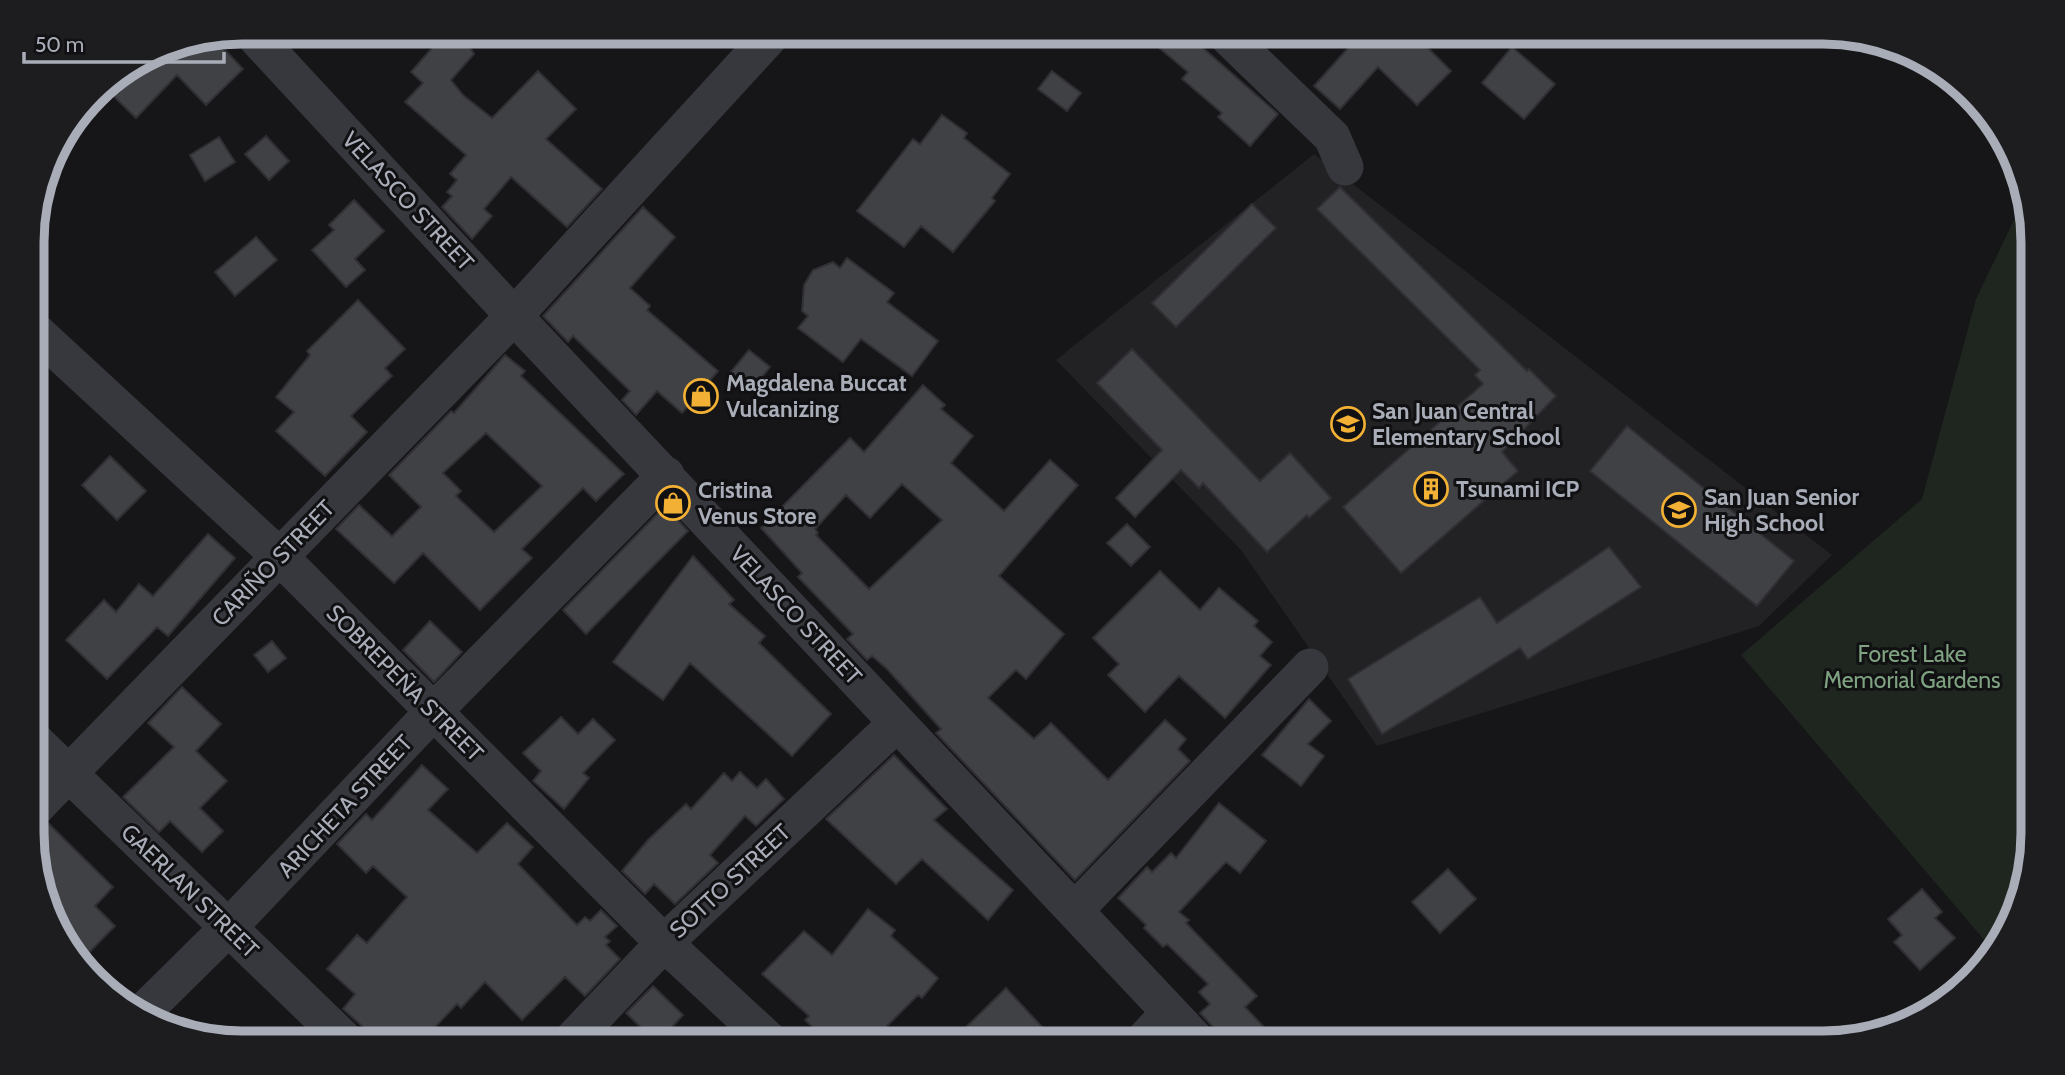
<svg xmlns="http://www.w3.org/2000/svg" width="2065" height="1075" font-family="Cabin,sans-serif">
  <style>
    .built { fill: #222225 }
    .green { fill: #1e261f }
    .building { fill: #404145; stroke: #303034; stroke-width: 2; fill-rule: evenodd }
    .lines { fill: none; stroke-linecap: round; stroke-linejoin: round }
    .minor { stroke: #37383d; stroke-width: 37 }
    .labels { text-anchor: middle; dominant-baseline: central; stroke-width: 6; stroke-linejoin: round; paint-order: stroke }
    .street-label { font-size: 23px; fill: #a8adb8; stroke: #111113 }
    .poi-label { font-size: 23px; font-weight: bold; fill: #a8adb8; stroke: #111113; text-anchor: start }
    .park-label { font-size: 23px; fill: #7fa381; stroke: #111113 }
    .rim { fill: none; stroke: #a8adb8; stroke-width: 9 }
  </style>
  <rect width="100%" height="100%" fill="#161618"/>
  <!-- built -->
  <path class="built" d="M1314,154L1832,555L1759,626L1377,746L1241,550L1056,360Z"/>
  <!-- green -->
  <path class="green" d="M2025,197L2032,214L2033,834L2012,927L1992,949L1741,655L1922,499L1976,299Z"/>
  <!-- building -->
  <path class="building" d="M446,32H461L474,54L451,80L463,95L492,118L538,71L576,109L546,139L602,189L567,227L511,177L484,209L492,216L472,239L442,207L452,196L447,192L457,180L450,174L466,155L405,102L423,83L411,72Z
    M1140,32H1185L1278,114L1250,146L1218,117L1222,113L1182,79L1188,72Z
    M1356,32H1412L1451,71L1417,105L1378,67L1340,109L1314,86L1349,47L1345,43Z
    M213,37L243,69L206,105L177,75L136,118L102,85L161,47Z
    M1512,47L1555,84L1524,119L1482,83Z
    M1052,71L1081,93L1067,111L1038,89Z
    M942,115L967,133L964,138L1010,174L992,198L995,201L953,252L921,226L904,247L857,211L913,139L920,144Z
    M266,136L289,161L269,180L245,154Z
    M219,137L235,162L205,181L190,155Z
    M1340,187L1527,371L1529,369L1556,396L1502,452L1518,471L1401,573L1343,507L1483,384L1475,375L1480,370L1317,209Z
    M354,200L384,231L355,259L365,270L346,287L312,250L334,230L329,225Z
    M1252,204L1276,228L1176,327L1152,303Z
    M643,207L675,237L630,288L650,306L647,310L718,371L682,413L657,391L636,415L622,400L630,391L573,336L568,342L543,316Z
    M256,237L277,260L235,296L215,272Z
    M847,258L894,293L887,302L938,341L912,376L861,339L843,362L798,328L808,316L802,311L804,285L813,270L833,262L840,268Z
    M358,300L405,349L385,368L392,376L351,416L367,432L325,476L276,431L294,412L276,397L310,355L307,351Z
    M1132,349L1260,481L1290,453L1331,498L1309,518L1307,515L1267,552L1203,483L1199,488L1181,470L1135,517L1116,498L1162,450L1097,383Z
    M749,350L770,367L751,391L729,374Z
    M505,355L525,371L521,376L624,474L596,501L583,488L522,549L532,558L480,610L423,553L394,583L336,529L359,505L392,536L421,507L389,475L451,411L454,413ZM486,433L542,486L494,532L456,496L461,491L443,473Z
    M923,385L945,405L941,409L973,436L951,463L1004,511L1050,460L1078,485L999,576L1064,634L1026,679L1016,670L988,698L1034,739L1051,723L1108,780L1165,720L1186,739L1178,749L1190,761L1075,880L936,733L941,729L887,669L872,656L867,660L847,639L853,634L798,577L802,573L761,528L850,438L864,452ZM902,484L942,520L869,589L816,535L818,533L815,529L846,495L870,518Z
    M1627,426L1794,561L1757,606L1590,471Z
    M110,456L146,491L117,520L82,485Z
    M665,506L688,531L586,634L563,610Z
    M1127,524L1150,547L1131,566L1107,543Z
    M208,534L235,558L168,636L157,627L107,679L66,640L104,600L116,612L139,584L153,596Z
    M1609,547L1641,587L1528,659L1520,648L1382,734L1348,679L1480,597L1497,623Z
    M693,556L734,600L729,604L765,636L759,643L831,714L792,756L690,663L663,700L613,662Z
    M1160,571L1200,610L1219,588L1258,621L1254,626L1272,642L1260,656L1271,665L1225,718L1179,676L1145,712L1108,675L1119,664L1093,638Z
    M430,621L462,652L434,682L403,650Z
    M272,641L286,658L268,672L254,655Z
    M182,687L221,724L196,751L227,781L200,808L223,831L202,852L170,821L159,832L123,797L174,747L148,723Z
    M1309,699L1331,721L1308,744L1324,756L1301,786L1262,755Z
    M561,717L578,734L593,719L615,740L583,773L589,778L564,809L533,781L541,771L523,753Z
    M894,755L947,809L934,820L1013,890L988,920L922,859L896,884L826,819Z
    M422,765L448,789L428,810L477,853L507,823L533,847L518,864L577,925L585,917L590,921L601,910L617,926L605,937L610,941L606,945L620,959L585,996L565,977L522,1020L485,982L461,1008L457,1004L420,1043H381L343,1009L355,994L327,969L357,935L367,943L407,897L373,866L366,873L337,844L366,814L372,820Z
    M740,772L757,788L766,779L784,799L756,826L745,816L710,855L718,863L675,904L654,884L645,894L622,871L648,840L686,804L691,809L724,773L732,781Z
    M1219,803L1266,841L1240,873L1226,862L1179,912L1189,920L1186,923L1257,996L1245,1007L1279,1043H1242L1233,1034L1219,1043L1215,1029L1200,1013L1210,1004L1199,992L1208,984L1167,944L1163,947L1144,928L1146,925L1118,898L1147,867L1152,872L1171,853L1176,858Z
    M49,824L113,887L95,906L115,926L78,964L33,862V835Z
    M1448,869L1476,899L1440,933L1412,902Z
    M1922,889L1942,912L1935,918L1955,938L1920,970L1894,942L1902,935L1888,919Z
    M868,909L895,930L891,936L938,978L922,998L918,995L870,1043H829L805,1020L809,1016L762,974L804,931L832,955Z
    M653,986L683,1015L657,1043L626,1013Z
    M1006,988L1057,1043H950Z"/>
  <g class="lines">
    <!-- minor -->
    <path class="minor" d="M251,32L514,316L1199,1043
      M1223,32L1332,137L1345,167
      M32,328L279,556L664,943L772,1043
      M33,739L348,1043
      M33,810L514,316L774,32
      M1076,909L1310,667
      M140,1015L228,928L433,712L666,475
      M569,1043L664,943L896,724
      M1141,1043L1169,1013"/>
  </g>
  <!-- icons -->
  <defs>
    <g id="shop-ring" transform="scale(1.75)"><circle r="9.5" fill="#111113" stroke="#f2b134" stroke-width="1.5"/><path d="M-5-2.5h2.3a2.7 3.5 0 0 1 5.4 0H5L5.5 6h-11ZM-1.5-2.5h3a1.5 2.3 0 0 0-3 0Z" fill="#f2b134"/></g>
    <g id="school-ring" transform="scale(1.75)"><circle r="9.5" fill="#111113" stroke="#f2b134" stroke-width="1.5"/><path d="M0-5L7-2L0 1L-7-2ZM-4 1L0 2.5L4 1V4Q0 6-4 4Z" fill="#f2b134"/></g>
    <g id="building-ring" transform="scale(1.75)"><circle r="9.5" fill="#111113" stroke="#f2b134" stroke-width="1.5"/><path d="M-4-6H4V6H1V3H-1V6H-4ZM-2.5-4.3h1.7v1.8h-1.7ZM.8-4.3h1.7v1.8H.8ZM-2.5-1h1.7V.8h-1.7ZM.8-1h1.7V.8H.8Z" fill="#f2b134"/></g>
  </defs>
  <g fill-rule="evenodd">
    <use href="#shop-ring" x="701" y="396"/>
    <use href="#school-ring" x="1348" y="424"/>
    <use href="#building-ring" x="1431" y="489"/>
    <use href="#shop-ring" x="673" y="503"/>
    <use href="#school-ring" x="1679" y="510"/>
  </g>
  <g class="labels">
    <!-- street labels -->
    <g class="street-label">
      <text transform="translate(408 201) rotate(47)">VELASCO STREET</text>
      <text transform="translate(273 563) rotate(-46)">CARIÑO STREET</text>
      <text transform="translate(796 615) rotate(47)">VELASCO STREET</text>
      <text transform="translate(405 683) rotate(45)">SOBREPEÑA STREET</text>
      <text transform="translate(345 806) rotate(-47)">ARICHETA STREET</text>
      <text transform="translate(730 881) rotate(-43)">SOTTO STREET</text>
      <text transform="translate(190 891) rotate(44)">GAERLAN STREET</text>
    </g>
    <!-- poi labels -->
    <g class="poi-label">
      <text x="726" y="383">Magdalena Buccat<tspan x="726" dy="26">Vulcanizing</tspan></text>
      <text x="1372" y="411">San Juan Central<tspan x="1372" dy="26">Elementary School</tspan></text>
      <text x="1456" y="489">Tsunami ICP</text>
      <text x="698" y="490">Cristina<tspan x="698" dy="26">Venus Store</tspan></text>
      <text x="1704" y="497">San Juan Senior<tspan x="1704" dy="26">High School</tspan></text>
    </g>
    <!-- park labels -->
    <g class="park-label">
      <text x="1912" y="654">Forest Lake<tspan x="1912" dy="26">Memorial Gardens</tspan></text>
    </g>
  </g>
  <!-- crop -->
  <path d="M0 0H2065V1075H0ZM242 44H1823A198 198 0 0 1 2021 242V833A198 198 0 0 1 1823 1031H242A198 198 0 0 1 44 833V242A198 198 0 0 1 242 44Z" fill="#1d1d20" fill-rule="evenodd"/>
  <path class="rim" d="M242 44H1823A198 198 0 0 1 2021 242V833A198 198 0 0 1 1823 1031H242A198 198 0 0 1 44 833V242A198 198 0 0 1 242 44Z"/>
  <!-- scale -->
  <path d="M24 52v10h200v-10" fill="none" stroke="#a8adb8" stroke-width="3.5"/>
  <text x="35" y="52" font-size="21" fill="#a8adb8" stroke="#111113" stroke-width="5" paint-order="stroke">50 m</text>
</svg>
